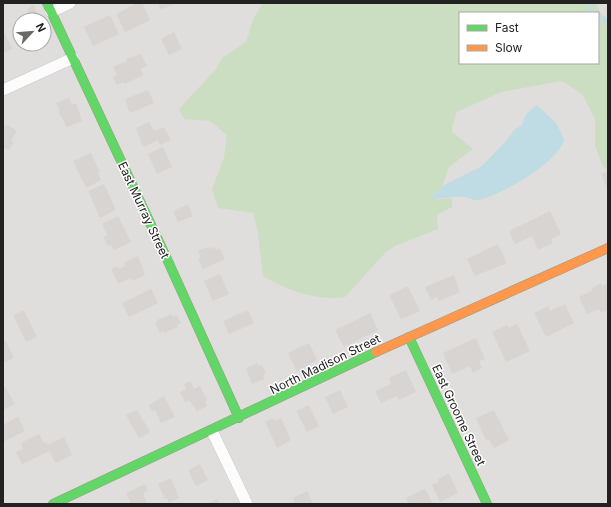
<svg xmlns="http://www.w3.org/2000/svg" width="611" height="507" font-family="Inter,sans-serif">
  <style>
    .residential { fill: #dfdedc; fill-rule: evenodd }
    .forest { fill: #cbdec1; fill-rule: evenodd }
    .water { fill: #bfdbe3 }
    .lines { fill: none; stroke-linecap: round; stroke-linejoin: round }
    .stream { stroke: #bfdbe3; stroke-width: 3.5 }
    .building { fill: #d7d4d2 }
    .street-casing { stroke: #c9c8c7; stroke-width: 12 }
    .fast-casing { stroke: #999a82; stroke-width: 10 }
    .slow-casing { stroke: #999a82; stroke-width: 10 }
    .street { stroke: #fdfcfc; stroke-width: 11 }
    .fast { stroke: #63d668; stroke-width: 9 }
    .slow { stroke: #ff974d; stroke-width: 9 }
    .labels { text-anchor: middle; dominant-baseline: central; stroke-width: 3; stroke-linejoin: round; paint-order: stroke }
    .street-label { font-size: 12px; fill: #222; stroke: #fff }
  </style>
  <rect width="100%" height="100%" fill="#f0eeeb"/>
  <!-- residential -->
  <path class="residential" d="M3,3H608V504H3ZM460,13H598V63H460ZM20,20H44V44H20Z"/>
  <!-- forest -->
  <path class="forest" d="M263,3H596L608,29V169L603,167L595,145V119L582,94L562,81L501,92L457,112L453,124L452,132L473,149L449,167L442,187L433,195L432,198L434,200L449,198L452,199V207L437,215L438,229L395,246L385,253L345,297C316,301 288,291 263,276L258,233L253,213L218,208L212,189L224,158L227,135L210,121L184,119L179,109L216,69L222,58L246,42L254,17ZM460,13H598V63H460Z"/>
  <!-- water -->
  <path class="water" d="M537,105L556,123L564,139C560,162 501,195 479,200C474,201 470,198 465,197C454,197 445,197 434,200L432,199L433,195L446,184L482,166L506,141L514,130L522,125L526,114Z"/>
  <g class="lines">
    <!-- stream -->
    <path class="stream" d="M590,3L592,13
      M598,18L603,17L608,24"/>
  </g>
  <!-- building -->
  <path class="building" d="M137,3H142L150,20L125,32L116,14Z
    M158,3H175L161,10Z
    M34,5L38,15L34,16L36,20H19L30,16L27,9Z
    M110,15L119,34L93,46L84,27Z
    M3,30L12,49L3,53Z
    M174,32L182,49L169,55L161,39Z
    M141,54L147,66L141,69L143,75L125,84L124,82L117,85L113,77L117,75L113,67L127,61L126,59Z
    M148,90L154,103L130,113L125,99Z
    M69,98L72,105L76,103L82,121L67,127L58,111H60L56,103Z
    M149,122L154,131L164,127L171,140L160,145L158,140L143,147L136,128Z
    M6,124L17,131L11,140L14,142L9,150L3,147V129Z
    M163,147L172,167L157,174L148,154Z
    M91,153L100,172L98,173L101,180L86,188L73,161Z
    M608,172V191L601,174Z
    M104,184L116,210L100,218L88,191Z
    M188,204L193,216L178,222L173,211Z
    M550,211L561,234L551,239L553,243L538,250L532,236L515,244L509,231Z
    M118,216L131,242L114,250L111,245L108,246L103,237L107,235L102,224Z
    M498,244L507,263L475,276L467,259Z
    M208,247L209,249L215,247L216,250L220,249L225,259L203,269L198,259L201,258L198,251Z
    M138,256L145,275L132,281L131,278L118,284L111,269L118,266L119,269L125,266L124,263Z
    M220,274L229,294L213,301L204,281Z
    M454,275L460,292L439,301L437,297L431,300L425,287Z
    M601,283L602,286L608,283V310L601,313L599,309L587,314L579,297L593,290L592,288Z
    M408,286L420,311L401,319L389,295Z
    M151,289L158,303L129,317L122,303Z
    M565,304L574,323L546,337L534,313L548,306L550,311Z
    M24,310L37,337L26,342L13,315Z
    M248,310L254,323L229,334L223,321Z
    M370,313L378,330L344,347L335,330Z
    M172,314L173,317L177,315L181,323L177,325L178,327L164,333L163,331L160,333L155,323L158,322L157,320Z
    M517,324L530,351L506,362L492,332L507,325L508,328Z
    M476,338L485,359L479,361L482,368L473,373L470,366L452,374L443,353Z
    M6,341L14,358L3,363V343Z
    M309,343L317,360L297,372L288,353Z
    M258,363L259,366L262,365L266,374L263,375L264,379L252,384L246,368Z
    M406,370L416,392L399,400L397,396L381,403L375,391L391,384L389,378Z
    M190,381L194,389L200,386L207,400L205,401L207,406L197,411L189,400L185,402L180,392L186,389L184,384Z
    M5,387L15,404L3,410V389Z
    M340,390L348,407L333,414L325,397Z
    M164,396L175,417L161,423L155,410L152,411L149,405Z
    M309,405L319,426L307,432L296,411Z
    M137,410L149,430V433L139,438L126,415Z
    M494,410L509,440L494,448L489,439L486,440L476,418Z
    M18,417L25,431L3,442V425Z
    M273,418L274,421L281,418L291,440L277,448L265,422Z
    M39,434L44,443L46,442L48,445L64,437L72,455L55,463L50,451L22,464L16,452L23,449L21,443Z
    M200,464L208,480L196,486L188,470Z
    M449,473L458,493L440,502L432,485L439,482L438,479Z
    M171,478L179,498L169,503L167,498L165,499L158,484Z
    M145,484L148,490L143,493L147,503L131,504L126,493Z
    M425,489L433,504H409L406,498Z
    M307,491L313,503L295,504L293,498Z
    M217,499L219,504H207Z"/>
  <g class="lines">
    <!-- street casing -->
    <g class="street-casing">
      <path id="street" d="M51,12L70,3
        M3,90L73,58
        M212,431L247,504"/>
    </g>
    <!-- fast casing -->
    <g class="fast-casing">
      <path id="fast" d="M47,3L167,259L239,418
        M409,337L487,504
        M53,504L376,352"/>
    </g>
    <!-- slow casing -->
    <g class="slow-casing">
      <path id="slow" d="M376,352L608,248"/>
    </g>
    <!-- street -->
    <use href="#street" class="street"/>
    <!-- fast -->
    <use href="#fast" class="fast"/>
    <!-- slow -->
    <use href="#slow" class="slow"/>
  </g>
  <g class="labels">
    <!-- street labels -->
    <g class="street-label">
      <text transform="translate(144 210) rotate(65)">East Murray Street</text>
      <text transform="translate(325 364) rotate(-26)">North Madison Street</text>
      <text transform="translate(459 415) rotate(65)">East Groome Street</text>
    </g>
  </g>
  <!-- border -->
  <rect width="611" height="507" fill="none" stroke="#222222" stroke-width="8"/>
  <!-- legend -->
  <rect x="459" y="12" width="140" height="52" fill="#ffffff" stroke="#a7a7a7"/>
  <rect x="467" y="25" width="20" height="6" fill="#63d668" stroke="#a7a7a7"/>
  <text x="495" y="32" font-size="12" fill="#222222">Fast</text>
  <rect x="467" y="45" width="20" height="6" fill="#ff974d" stroke="#a7a7a7"/>
  <text x="495" y="52" font-size="12" fill="#222222">Slow</text>
  <!-- north arrow -->
  <g transform="translate(32 32) rotate(64)"><circle r="19" fill="#ffffff" stroke="#a7a7a7"/>
  <path d="M0-3L7 15L0 10L-7 15Z" fill="#6a6968"/>
  <text y="-6" font-size="11" font-weight="bold" text-anchor="middle" fill="#222222">N</text>
  </g>
</svg>
